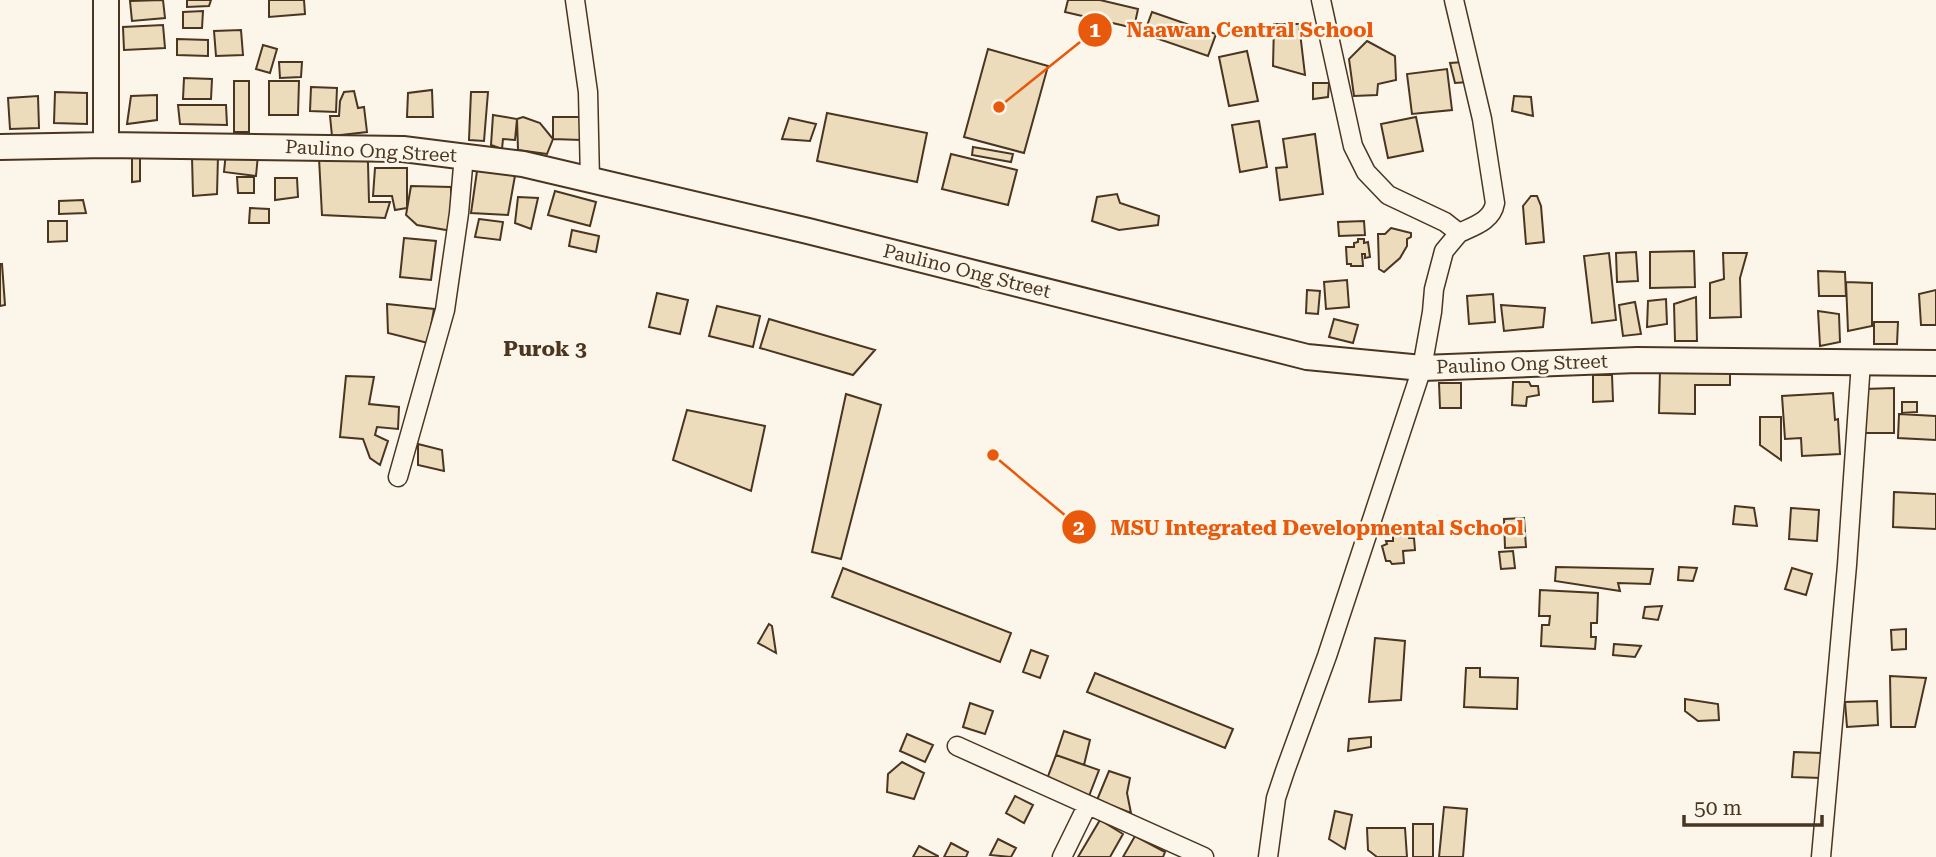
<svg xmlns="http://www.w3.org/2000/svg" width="1936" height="857" font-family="'Roboto Serif',serif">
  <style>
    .building { fill: #ecdcbc; stroke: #4a3520; stroke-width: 2 }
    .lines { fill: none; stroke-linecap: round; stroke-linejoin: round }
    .street-casing { stroke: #4a3520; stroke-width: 21 }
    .secondary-casing { stroke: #4a3520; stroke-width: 28 }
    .street { stroke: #fbf6e9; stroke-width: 18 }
    .secondary { stroke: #fbf6e9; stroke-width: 24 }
    .labels { text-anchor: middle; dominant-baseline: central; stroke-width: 5; stroke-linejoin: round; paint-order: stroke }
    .street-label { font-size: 19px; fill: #4a3520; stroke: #fbf6e9 }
    .neighbourhood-label { font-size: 21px; font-weight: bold; fill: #4a3520; stroke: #fbf6e9 }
    .leader { fill: none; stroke: #e8590c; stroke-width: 2.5 }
    .callout-dot { fill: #e8590c; stroke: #fbf6e9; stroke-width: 2.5 }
    .mark-label { font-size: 21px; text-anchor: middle; font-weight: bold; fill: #fff }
    .callout-label { font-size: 21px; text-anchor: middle; font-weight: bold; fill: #e8590c; stroke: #fbf6e9; stroke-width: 5; stroke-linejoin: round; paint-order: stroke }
  </style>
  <rect width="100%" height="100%" fill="#fbf6e9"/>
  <!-- building -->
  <path class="building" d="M163,0L165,18L132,21L130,1Z
    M187,0H211L209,6L187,7Z
    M269,0H304L305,14L269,17Z
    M1068,0H1100L1138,9L1134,28L1065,12Z
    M203,11L202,28H183V12Z
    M1152,12L1216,34L1208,56L1144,34Z
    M1274,24H1299L1305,75L1273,66Z
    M163,25L165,48L124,50L123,27Z
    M241,30L243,55L216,56L214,31Z
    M177,39L208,40V56L177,55Z
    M1367,41L1395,56L1396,80L1378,84L1377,95L1354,96L1349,59Z
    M263,45L277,49L270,73L256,69Z
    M988,49L1048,66L1024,153L964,137Z
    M1247,51L1258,101L1229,106L1219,57Z
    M279,62H302L301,77L280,78Z
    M1464,62L1468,82L1455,83L1450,63Z
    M1447,69L1452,110L1412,114L1407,74Z
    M184,78L212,79L211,99H183Z
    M234,81H249V132H234Z
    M269,81H299L298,115H269Z
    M1313,83H1329L1328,97L1313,99Z
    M311,87L337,88L336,112L310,111Z
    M432,90L433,117H407L408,93Z
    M354,91L358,108L364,107L367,132L332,136L330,116H339L340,101L344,92Z
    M55,92L87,93V124L54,123Z
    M471,92H488L484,141L469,140Z
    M157,95V120L127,124L131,96Z
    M38,96L39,128L10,129L8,98Z
    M1514,96L1531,97L1533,116L1512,111Z
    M178,105H226L227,125L180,124Z
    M827,113L927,133L917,182L817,161Z
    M493,115L517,119L515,140L503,139L502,149L491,145Z
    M523,117L540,123L553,139L547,154L518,150L517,119Z
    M553,117H581V140L553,139Z
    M1416,117L1423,151L1388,158L1381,124Z
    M789,118L816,124L810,141L782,139Z
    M1259,121L1267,167L1240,172L1232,125Z
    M1315,134L1323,194L1280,200L1276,168L1287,167L1283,139Z
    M973,147L1013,154L1011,162L972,155Z
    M226,152L258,155L256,176L224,172Z
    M951,154L1017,170L1008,205L942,189Z
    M132,156H140V181L132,182Z
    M218,156L217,194L193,196L192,157Z
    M319,158H366L368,163L369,202H390L385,218L322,215Z
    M478,164L516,170L508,215L471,213Z
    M375,168H407V208L395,210L392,196H373Z
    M237,177H254V193H238Z
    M275,178H297L298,197L275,200Z
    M411,186L451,187L452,231L417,225L406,215Z
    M555,191L596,202L590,226L548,215Z
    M1117,194L1120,203L1159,216L1158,225L1119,230L1092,221L1097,197Z
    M1531,196H1537L1541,206L1544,242L1526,244L1523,206Z
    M518,197L538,198L531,229L515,223Z
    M83,200L86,213L59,214V201Z
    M250,208L269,209V223H249Z
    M479,219L503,222L500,240L475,237Z
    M48,221H67V241L48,242Z
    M1364,221L1365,235L1339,236L1338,222Z
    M1391,228L1411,233V237L1407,239V246L1400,258L1384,272L1379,269L1378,234H1385Z
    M572,230L599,236L596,252L569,246Z
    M404,238L436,241L431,280L400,277Z
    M1358,239H1364V243L1368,242L1370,257L1365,258V254H1362L1363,266H1351V264H1347L1346,247H1354V243L1358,242Z
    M1694,251L1695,287L1650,288V252Z
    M1636,252L1638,281L1617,282L1616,253Z
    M1609,253L1616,320L1592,323L1584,256Z
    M1723,253H1747L1740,278L1741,317L1710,318V283L1724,279Z
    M0,264H2L5,305L0,306Z
    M1818,271L1845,272L1846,296H1819Z
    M1347,280L1349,307L1326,309L1324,282Z
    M1846,282L1872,283V326L1848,331Z
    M1307,290L1320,291L1318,314L1306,313Z
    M1936,290V325H1921L1919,294Z
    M657,293L688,300L680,334L649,327Z
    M1493,294L1495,322L1469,324L1467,296Z
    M1696,297L1697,341H1675L1674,304Z
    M1666,299L1667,324L1647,327L1648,301Z
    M1635,302L1641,334L1623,336L1619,305Z
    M387,304L434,309L428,343L388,333Z
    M1501,305L1545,308L1543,327L1504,331Z
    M717,306L760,316L753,347L709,336Z
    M1818,311L1839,314L1840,342L1820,346Z
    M769,319L875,350L853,375L760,348Z
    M1334,319L1358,325L1353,343L1329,337Z
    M1874,322H1898L1897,344H1874Z
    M1660,369L1730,370V385H1695V414L1659,413Z
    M1593,375H1612L1613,401L1593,402Z
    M346,376L374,377L369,404L399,407L398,429L377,427L375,435L388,441L380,465L370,458L363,439L340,437Z
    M1513,382H1529L1531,386H1538L1539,395L1527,397L1526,406L1512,405Z
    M1439,383H1461V408H1440Z
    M1894,388V433H1865L1864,389Z
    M1833,393L1835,420L1838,419L1840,454L1802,456L1801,438L1785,439L1782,396Z
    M846,394L881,405L841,559L812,552Z
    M1902,402H1917V412L1902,413Z
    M687,410L765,426L751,491L673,460Z
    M1899,414L1936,416V440L1898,438Z
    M1760,417H1781V460L1760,445Z
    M418,444L442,450L444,471L418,465Z
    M1894,492L1936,494V529L1893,527Z
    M1735,506L1754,508L1757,526L1733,524Z
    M1791,508L1819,510L1817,541L1789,539Z
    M1524,518L1526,547L1505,548L1504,519Z
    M1409,535V538H1414L1415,550L1403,551L1404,563L1392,564L1390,561H1386L1382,546L1387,544L1386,541H1393V536Z
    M1513,551L1515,568L1501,569L1499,552Z
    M1556,567L1653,569L1650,584L1618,583L1620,591L1555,581Z
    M1679,567L1697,568L1693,581L1678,580Z
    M843,568L1011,633L1000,662L832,597Z
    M1792,568L1812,574L1806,595L1785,589Z
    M1540,590L1598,593L1597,623H1591V637H1596L1595,649L1541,646L1542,625H1549L1550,616H1539Z
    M1662,606L1658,620L1643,618L1645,607Z
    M769,624L772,626L776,653L758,643Z
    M1906,629V649L1892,650L1891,630Z
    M1375,638L1405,641L1401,700L1369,702Z
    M1614,644L1641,646L1635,657L1613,655Z
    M1031,650L1048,656L1040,678L1023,672Z
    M1466,668H1480V677L1518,678L1517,709L1464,707Z
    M1095,673L1233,729L1225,748L1087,692Z
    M1890,676L1926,678L1915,727H1891Z
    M1685,699L1718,704L1719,720L1698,721L1685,711Z
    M1877,701L1878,725L1847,727L1845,702Z
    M970,703L993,711L985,734L963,727Z
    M1064,731L1090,740L1084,765L1056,755Z
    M907,734L933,745L925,762L900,751Z
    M1371,737V747L1348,751L1349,739Z
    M1794,752L1822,753L1821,778L1792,777Z
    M1056,755L1099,770L1089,796L1047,779Z
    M902,762L924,773L914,799L887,792L888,774Z
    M1109,771L1130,778L1127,793L1131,813L1097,800Z
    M1015,796L1033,805L1024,823L1006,813Z
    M1444,807L1467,809L1463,857H1439Z
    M1335,811L1352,815L1345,849L1329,839Z
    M1100,820L1123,834L1110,857H1078Z
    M1413,824H1433V857H1413Z
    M1367,828H1405L1407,857H1377L1368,850Z
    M1135,836L1165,852L1163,857H1123Z
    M998,839L1016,848L1011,857L990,855Z
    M951,843L968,852L966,857H944Z
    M919,846L938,856V857H913Z"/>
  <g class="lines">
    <!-- street casing -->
    <g class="street-casing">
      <path id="street" d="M575,0L588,92L590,180
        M1454,0L1482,119L1495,203C1492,221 1474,226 1459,233
        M398,477L445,310L459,213L464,155
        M957,746L1204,857
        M1062,857L1087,806
        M1268,857L1276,798L1285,771L1327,656L1422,368L1432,312L1434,289L1444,251L1459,233L1445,222L1388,195L1366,172L1353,146L1321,0
        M1821,857L1847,565L1861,362"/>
    </g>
    <!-- secondary casing -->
    <g class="secondary-casing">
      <path id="secondary" d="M106,145V0
        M0,147L106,145L403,149L523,164L808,231L1307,357L1422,368L1637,360L1936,363"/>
    </g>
    <!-- street -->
    <use href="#street" class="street"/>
    <!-- secondary -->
    <use href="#secondary" class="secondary"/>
  </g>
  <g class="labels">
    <!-- street labels -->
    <g class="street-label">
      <text transform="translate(371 151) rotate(3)">Paulino Ong Street</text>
      <text transform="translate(967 271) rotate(14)">Paulino Ong Street</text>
      <text transform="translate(1522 364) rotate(-2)">Paulino Ong Street</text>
    </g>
    <!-- neighbourhood labels -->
    <g class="neighbourhood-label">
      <text x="545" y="349">Purok 3</text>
    </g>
  </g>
  <!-- callouts -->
  <path class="leader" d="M999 107L1095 30M993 455L1079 527"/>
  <g class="callout-dot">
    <circle cx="999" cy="107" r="7"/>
    <circle cx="993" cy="455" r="7"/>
    <circle cx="1095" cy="30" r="18"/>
    <circle cx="1079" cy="527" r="18"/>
  </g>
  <g class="mark-label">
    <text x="1095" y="37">1</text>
    <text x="1079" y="535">2</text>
  </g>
  <g class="callout-label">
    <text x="1250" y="37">Naawan Central School</text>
    <text x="1317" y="535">MSU Integrated Developmental School</text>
  </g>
  <!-- scale -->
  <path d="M1684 815v10h138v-10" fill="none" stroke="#4a3520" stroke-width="3.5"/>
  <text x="1694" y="815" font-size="21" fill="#4a3520" stroke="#fbf6e9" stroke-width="5" paint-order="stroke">50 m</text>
</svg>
